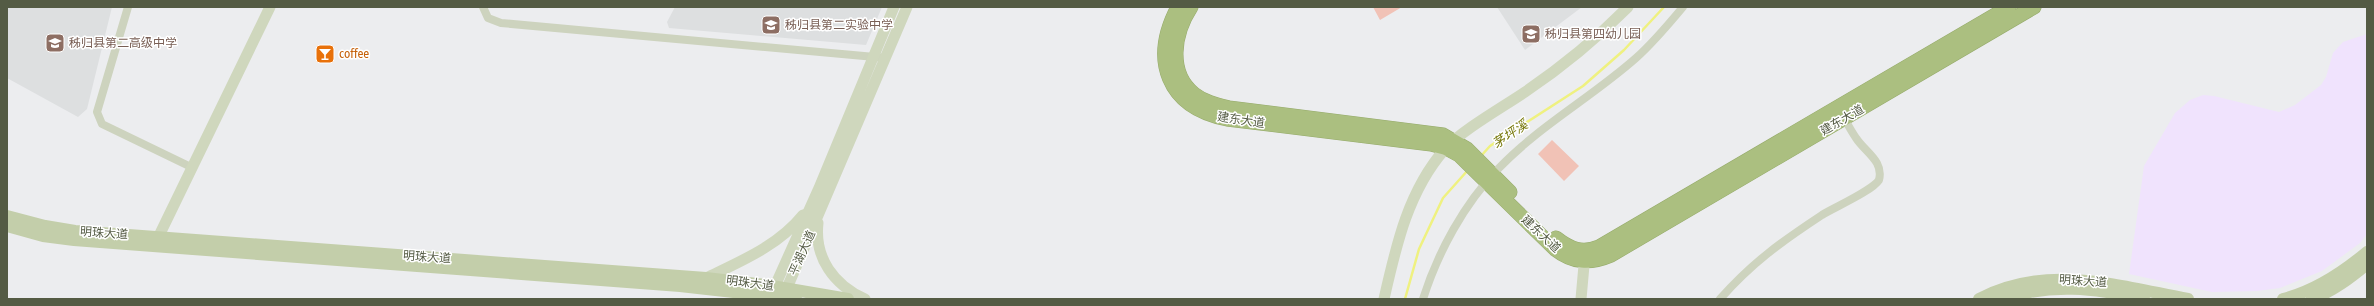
<svg xmlns="http://www.w3.org/2000/svg" width="2374" height="306" font-family="'Fira Sans Condensed','Noto Sans SC',sans-serif">
  <style>
    .commercial { fill: #f0e3fd }
    .education { fill: #dddfe0 }
    .green { fill: #f1c2b6 }
    .lines { fill: none; stroke-linecap: round; stroke-linejoin: round }
    .stream { stroke: #eff180; stroke-width: 2.5 }
    .highway-casing { stroke: #96ab6b; stroke-width: 15 }
    .street { stroke: #cdd3be; stroke-width: 8 }
    .secondary { stroke: #cfd7bd; stroke-width: 11 }
    .primary { stroke: #c3ceaa; stroke-width: 12 }
    .highway { stroke: #abbf80; stroke-width: 14 }
    .labels { text-anchor: middle; dominant-baseline: central; stroke-width: 3; stroke-linejoin: round; paint-order: stroke }
    .education-label { font-size: 12px; fill: #785e54; stroke: #fff; text-anchor: start }
    .food-label { font-size: 12px; fill: #c56008; stroke: #fff; text-anchor: start }
    .street-label { font-size: 12px; fill: #545b44; stroke: #fff }
    .water-label { font-size: 13px; font-style: italic; fill: #767708; stroke: #fff }
  </style>
  <rect width="100%" height="100%" fill="#ecedef"/>
  <!-- commercial -->
  <path class="commercial" d="M2367,34V234L2360,243L2322,271L2280,288L2257,291L2212,292L2129,274L2144,166L2175,113L2190,100L2203,95L2214,96L2279,112L2295,105L2321,85L2326,77L2333,53L2343,42Z"/>
  <!-- education -->
  <path class="education" d="M7,7H112L87,109L78,117L7,78Z
    M675,7H882L866,45L669,28L667,22Z
    M1497,7H1582L1525,50Z"/>
  <!-- green -->
  <path class="green" d="M1373,7H1402L1380,20Z
    M1552,140L1579,166L1564,181L1538,154Z"/>
  <g class="lines">
    <!-- stream -->
    <path class="stream" d="M1481,156L1490,146L1583,86L1624,50L1664,7
      M1405,299L1419,249L1443,198L1468,170"/>
    <!-- highway casing -->
    <g class="highway-casing">
      <path id="highway" d="M1178,7C1150,60 1167,107 1227,119L1431,144L1446,148L1459,155L1555,249C1573,263 1590,264 1611,255L2034,7
        M1191,7C1174,33 1167,72 1194,94C1204,102 1217,105 1229,108L1443,135L1467,149L1510,192
        M1556,238C1570,249 1582,254 1599,247L2009,7"/>
    </g>
    <!-- street -->
    <path class="street" d="M128,7L97,112L102,124L191,167
      M483,7L488,18L501,23L886,58
      M1423,299C1438,252 1464,204 1498,169C1539,126 1592,97 1636,58C1653,43 1668,25 1683,7
      M1720,299C1753,262 1781,242 1822,215C1835,207 1872,191 1879,180C1884,161 1865,152 1856,138C1851,131 1847,123 1843,116"/>
    <!-- secondary -->
    <path class="secondary" d="M894,7L819,188L775,286L778,296L787,288L907,7
      M818,223C814,258 834,285 865,299
      M155,244L270,7
      M706,278C741,261 778,246 803,215
      M1384,299C1396,246 1408,191 1445,149C1462,130 1503,107 1525,92C1562,67 1596,39 1628,7
      M1581,299L1585,254"/>
    <!-- primary -->
    <path class="primary" d="M7,216L45,226L75,231L706,278L766,285L848,299
      M7,226L43,236L74,240L680,286L796,299
      M1979,299C2047,263 2118,286 2188,299
      M2002,299C2050,283 2095,288 2144,299
      M2283,299C2315,291 2342,273 2367,252
      M2312,299C2333,291 2350,278 2367,264"/>
    <!-- highway -->
    <use href="#highway" class="highway"/>
  </g>
  <!-- icons -->
  <defs>
    <g id="school-square" transform="scale(1)"><rect x="-9" y="-9" width="18" height="18" rx="4" fill="#8d6e63" stroke="#fff"/><path d="M0-5L7-2L0 1L-7-2ZM-4 1L0 2.5L4 1V4Q0 6-4 4Z" fill="#fff"/></g>
    <g id="bar-square" transform="scale(1)"><rect x="-9" y="-9" width="18" height="18" rx="4" fill="#e8710a" stroke="#fff"/><path d="M-6-5H6L.8 .8V4.5H3.5V6h-7V4.5H-.8V.8Z" fill="#fff"/></g>
  </defs>
  <g fill-rule="evenodd">
    <use href="#school-square" x="771" y="25"/>
    <use href="#school-square" x="1531" y="34"/>
    <use href="#school-square" x="55" y="43"/>
    <use href="#bar-square" x="325" y="54"/>
  </g>
  <g class="labels">
    <!-- education labels -->
    <g class="education-label">
      <text x="785" y="25">秭归县第二实验中学</text>
      <text x="1545" y="34">秭归县第四幼儿园</text>
      <text x="69" y="43">秭归县第二高级中学</text>
    </g>
    <!-- food labels -->
    <g class="food-label">
      <text x="339" y="54">coffee</text>
    </g>
    <!-- street labels -->
    <g class="street-label">
      <text transform="translate(1241 120) rotate(8)">建东大道</text>
      <text transform="translate(1842 120) rotate(-30)">建东大道</text>
      <text transform="translate(104 233) rotate(4)">明珠大道</text>
      <text transform="translate(1541 234) rotate(43)">建东大道</text>
      <text transform="translate(802 253) rotate(-66)">平湖大道</text>
      <text transform="translate(427 257) rotate(4)">明珠大道</text>
      <text transform="translate(2083 281) rotate(4)">明珠大道</text>
      <text transform="translate(750 283) rotate(7)">明珠大道</text>
    </g>
    <!-- water labels -->
    <g class="water-label">
      <text transform="translate(1510 134) rotate(-34)">茅坪溪</text>
    </g>
  </g>
  <!-- border -->
  <rect width="2374" height="306" fill="none" stroke="#545b44" stroke-width="16"/>
</svg>
